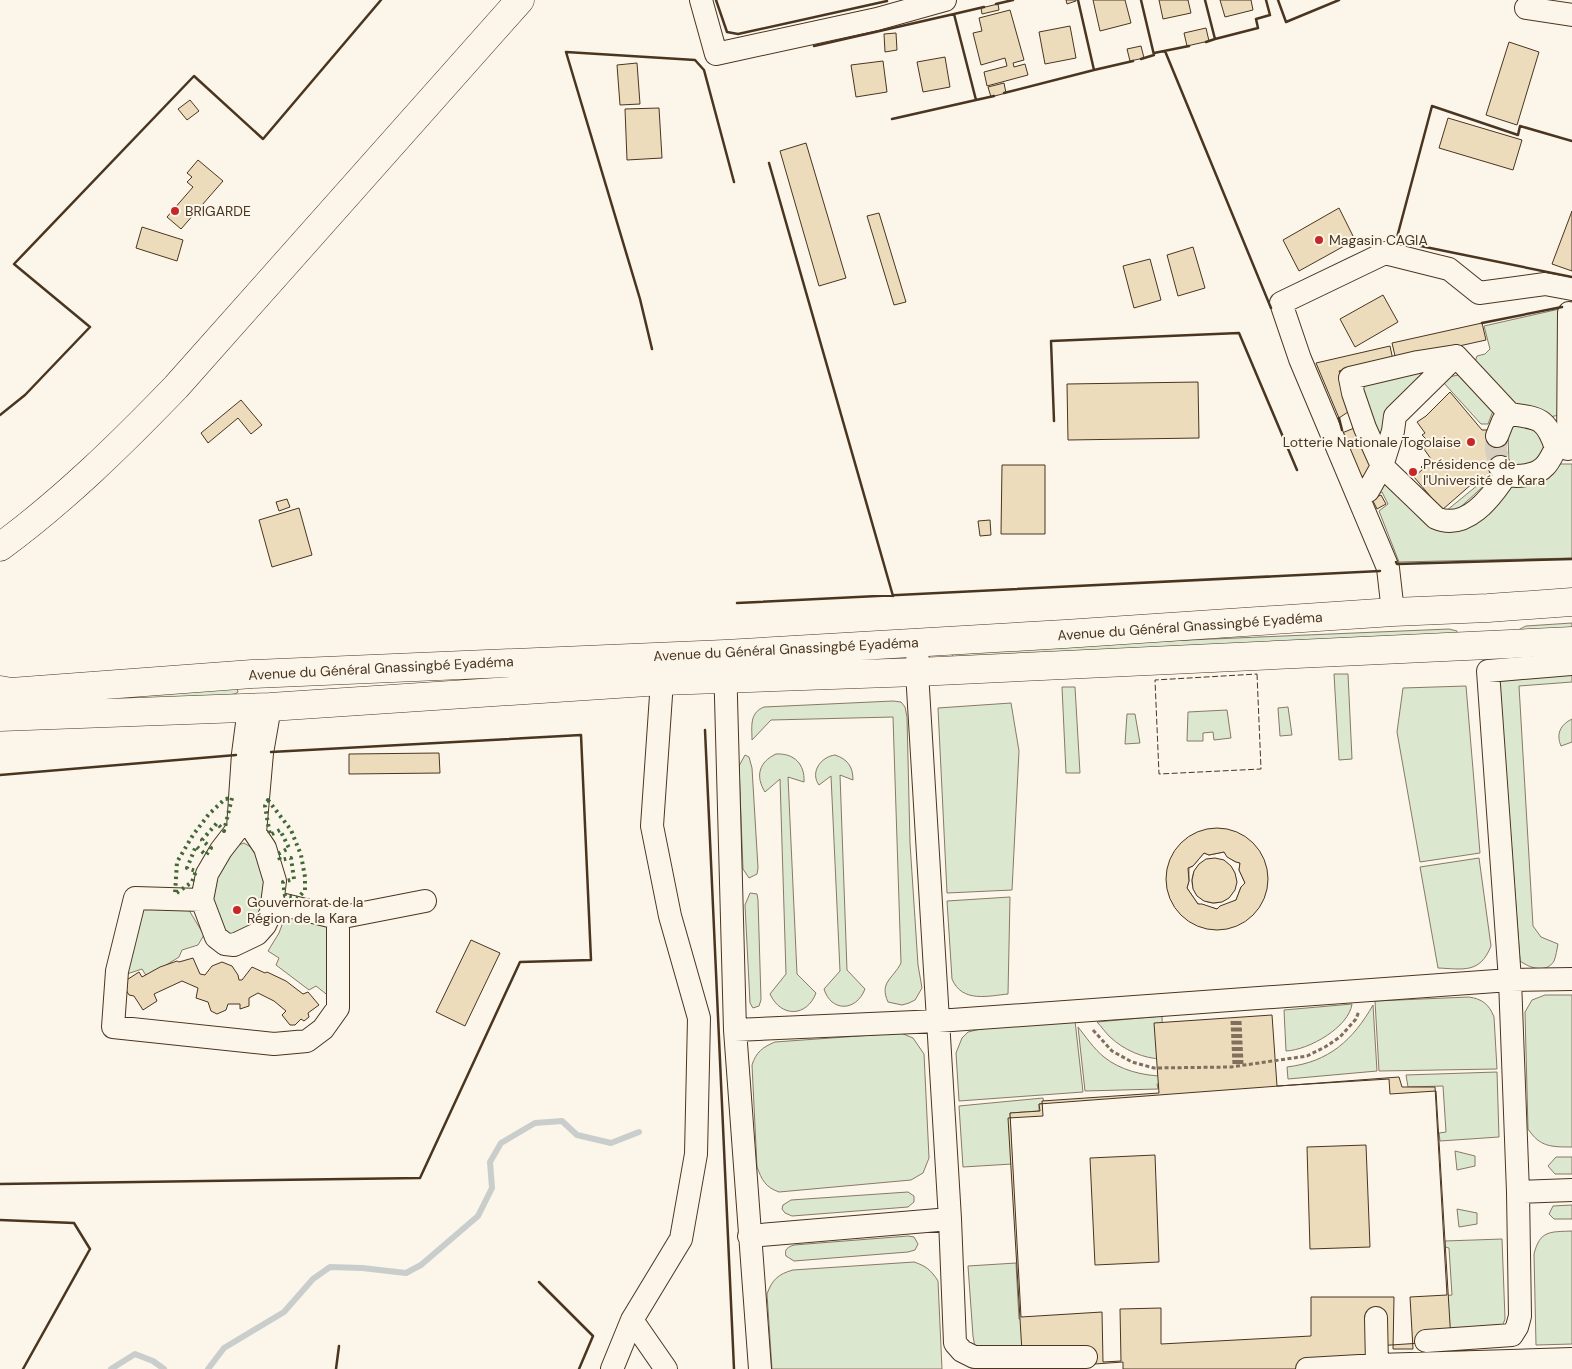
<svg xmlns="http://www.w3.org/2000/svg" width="1572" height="1369" font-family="'DM Sans',sans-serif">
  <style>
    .grass { fill: #dce7d0; stroke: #887966 }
    .water { fill: url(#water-rules); stroke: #887966; fill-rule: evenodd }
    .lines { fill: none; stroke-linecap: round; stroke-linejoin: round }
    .stream { stroke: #c9cecd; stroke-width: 6 }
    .building { fill: #ecdcbc; stroke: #4a3520; fill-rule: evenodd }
    .minor-tunnel { stroke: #d8cfc1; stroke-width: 22; stroke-dasharray: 22 11; stroke-linecap: butt }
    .minor-casing { stroke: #4a3520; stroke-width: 24 }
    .major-casing { stroke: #4a3520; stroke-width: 29 }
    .highway-casing { stroke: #4a3520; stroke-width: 29 }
    .path { stroke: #7f6f5c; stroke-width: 3; stroke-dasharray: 4 2.5; stroke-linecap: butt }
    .minor { stroke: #fbf6e9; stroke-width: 22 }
    .major { stroke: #fbf6e9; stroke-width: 28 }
    .highway { stroke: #fbf6e9; stroke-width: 28 }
    .hedge { stroke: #436837; stroke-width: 4; stroke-dasharray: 2.5 4; stroke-linecap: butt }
    .fence { stroke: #4a3520; stroke-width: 1; stroke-dasharray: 6 2.5; stroke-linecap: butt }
    .wall { stroke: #4a3520; stroke-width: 2.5 }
    .poi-dot { fill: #c62828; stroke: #fbf6e9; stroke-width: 2 }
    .labels { text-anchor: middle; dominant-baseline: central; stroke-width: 4; stroke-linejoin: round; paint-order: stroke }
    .poi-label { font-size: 14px; fill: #4a3520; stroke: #fbf6e9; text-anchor: start }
    .street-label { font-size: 14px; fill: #4a3520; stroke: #fbf6e9 }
  </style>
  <defs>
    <pattern id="water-rules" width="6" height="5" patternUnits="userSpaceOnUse" patternTransform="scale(1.25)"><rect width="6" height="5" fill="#c9cecd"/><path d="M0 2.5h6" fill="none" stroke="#a5a8a6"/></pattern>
  </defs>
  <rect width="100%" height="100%" fill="#fbf6e9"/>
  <!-- grass -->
  <path class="grass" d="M1564,308L1559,415L1550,417L1517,406L1475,362L1477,356L1485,354L1490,349L1484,326Z
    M1437,367L1381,438L1362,392L1366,384Z
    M1458,375L1464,379L1493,411L1488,424H1481L1443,382L1449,377Z
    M1512,424H1533L1548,445L1535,467L1509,464L1508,434Z
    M1559,464H1572V558L1399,562L1379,511L1388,504L1382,492L1374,496L1383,481L1434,523Z
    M1484,480L1488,482L1454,513L1446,511Z
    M1572,623V632H1519L1518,630L1526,626Z
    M1449,629L1457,631V635L952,659V656L954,653L1142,642Z
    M1572,667V682L1519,686L1533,926L1541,937L1558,944C1557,949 1556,956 1554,961C1546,974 1530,968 1520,961L1499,678Z
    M1334,674H1348L1352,759L1339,760Z
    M1466,686L1480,853L1420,862L1397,732L1403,688Z
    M237,687L238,692L235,694L209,697L18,702Z
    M1062,687H1075L1080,773H1066Z
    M893,701L901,702L905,707L907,717L910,843L918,965L922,988L915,1000L909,1003L902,1005L888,1002C879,982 893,979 901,963L893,717L771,720L752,740C752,727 749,713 764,707Z
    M1011,703L1019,751L1012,890L947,893L938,708Z
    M1288,707L1292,735L1280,736L1278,708Z
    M1227,710L1231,738L1214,740L1213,732L1203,733V741H1187L1188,712Z
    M1127,714H1135L1140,743L1125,744Z
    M1572,719V742L1561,746C1556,734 1560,725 1572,719Z
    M776,754C794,753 805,764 804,782L788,777L797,974L816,993C807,1017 781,1018 770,994L786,974L780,779L765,792C755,776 759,762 776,754Z
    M745,755L749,757L752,768L758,868L757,874L749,878L743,869L739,766Z
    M835,755C847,759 853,766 853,780L840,775L847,970L865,989C856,1012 831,1012 824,989L840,971L831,776L819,785C810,773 820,757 835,755Z
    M244,843L259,852L267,867L261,920L234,940L211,915L219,862L231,848Z
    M1479,858L1491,946C1480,974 1463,969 1438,968L1420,867Z
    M750,893L757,894L758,900L761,1000L759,1006L753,1008L750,1003L745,905Z
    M1010,897L1008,994C988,996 962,1003 952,979L947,901Z
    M150,905L187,907L204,935L198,945L182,950L179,957L147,977L142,969L127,974L137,912Z
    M285,917L324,924L334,936L335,1001L316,986L309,990L276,965L279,958L268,951L279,933Z
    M1545,995H1572V1147C1551,1147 1540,1147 1528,1129L1525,1012L1532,1000Z
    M1469,997C1482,999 1489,1004 1494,1017L1497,1069L1379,1071L1375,1001Z
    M1352,1004C1349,1027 1309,1050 1286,1051L1284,1010Z
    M1373,1005L1377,1071L1288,1079L1287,1067C1329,1062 1353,1040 1373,1005Z
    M1162,1016L1163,1059C1144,1059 1124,1050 1110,1037C1105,1032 1101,1026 1097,1022Z
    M1075,1021L1083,1092L959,1101L956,1053L962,1038L968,1032L985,1028Z
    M1078,1027C1086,1037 1094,1049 1104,1057C1120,1070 1143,1076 1164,1076L1165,1083L1157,1084L1158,1089L1085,1091Z
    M901,1033L913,1038L924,1054L929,1158L923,1173L911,1180L779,1192C765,1187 762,1180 757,1167L752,1065C756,1052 763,1047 775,1042Z
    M1497,1072L1499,1137L1440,1141L1439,1133L1446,1132L1443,1086L1408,1087L1406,1075Z
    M1043,1098L1044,1103L1039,1104V1111L1010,1113L1012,1164L963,1167L959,1106Z
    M1455,1151L1475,1156V1166L1457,1170Z
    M1556,1157H1572V1174H1555L1548,1166Z
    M908,1192L914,1196V1202L908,1207L792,1216L785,1213L782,1209L783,1205L791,1200Z
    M1572,1205V1219H1554L1549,1214L1553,1206Z
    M1457,1209L1477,1213V1224L1459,1227Z
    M1572,1231V1344L1536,1345L1534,1254C1540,1230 1550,1232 1572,1231Z
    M908,1236L914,1237L918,1244L915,1250L908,1252L794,1261L786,1256C784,1249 788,1247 794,1245Z
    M1502,1239L1505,1319L1502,1327L1418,1334L1442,1296L1452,1295L1449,1248L1445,1247V1241Z
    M914,1262C926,1266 931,1270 938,1281L942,1369H772L767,1294C772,1280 778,1274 793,1270Z
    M1016,1263L1019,1319L1052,1318L1045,1347H975L973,1336L968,1266Z"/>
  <!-- water -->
  <path class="water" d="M1216,836C1221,837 1227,837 1231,839C1254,848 1265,880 1251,900C1236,922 1206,929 1185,909C1169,893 1171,865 1185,849C1193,840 1205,838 1216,836ZM1224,852C1228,857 1233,862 1240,863L1239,870L1245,883L1241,887L1236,900L1217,909L1198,904L1187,888L1189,881V868L1193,866L1204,853L1209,855Z
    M1192 881a22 22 0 1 1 44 0a22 22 0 1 1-44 0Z"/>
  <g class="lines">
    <!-- stream -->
    <path class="stream" d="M111,1369L135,1354L153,1361L164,1369
      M208,1369L224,1348L284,1312L313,1279L330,1267L362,1268L406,1273L421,1265L478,1216L492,1188L490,1162L501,1143L535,1123L562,1121L577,1135L611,1143L639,1132"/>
  </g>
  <!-- building -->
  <path class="building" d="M1066,0H1076V1L1067,4Z
    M1093,0H1125L1131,23L1100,31Z
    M1159,0H1188L1191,13L1163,19Z
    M1220,0H1251L1253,10L1225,17Z
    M998,4L999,10L982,14L981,8Z
    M1010,10L1024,60L1013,63L1014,67L1025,64L1028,75L987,86L984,72L1007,66L1005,58L981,65L973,33L982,31L979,18Z
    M1070,26L1076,58L1045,64L1039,32Z
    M1206,28L1209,41L1187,46L1184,33Z
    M896,33L897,50L885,52L884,34Z
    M1509,42L1539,52L1517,125L1486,115Z
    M1141,46L1144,58L1130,61L1127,49Z
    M945,57L950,87L923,92L917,62Z
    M883,61L887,92L856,97L851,65Z
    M637,63L640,104L620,105L617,65Z
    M1004,83L1006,93L991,97L988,87Z
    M190,100L199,111L187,120L178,109Z
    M659,108L662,158L627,160L625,109Z
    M1448,118L1522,140L1513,170L1439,148Z
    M806,143L846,278L819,286L780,151Z
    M198,160L223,181L181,229L167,217L193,187L187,182L192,177L187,173Z
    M1339,208L1355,240L1299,271L1283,240Z
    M1572,211V271L1552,264Z
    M879,213L906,302L894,305L867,216Z
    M142,227L183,240L177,261L136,248Z
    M1193,247L1205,288L1178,296L1167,255Z
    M1150,259L1161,300L1134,308L1123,266Z
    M1383,295L1398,322L1355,347L1340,319Z
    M1482,323L1486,340L1396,360L1392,343Z
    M1390,346L1393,360L1339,371L1354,408L1339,418L1316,363Z
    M1198,382L1199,438L1068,440L1067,384Z
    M1450,392L1482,430H1491L1506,438V466H1490V478L1481,476L1442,510L1414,477L1423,469L1421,467L1431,459L1424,449L1431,444L1422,435L1425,433L1417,422L1426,416Z
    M241,400L262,425L251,434L238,418L208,443L201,433Z
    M1359,426L1377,471L1360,478L1342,433Z
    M1002,465H1045V534H1001Z
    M1381,495L1386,504L1377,509L1372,499Z
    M287,499L290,507L279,511L276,502Z
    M299,508L312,555L272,567L259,520Z
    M990,520L991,535L980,536L978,521Z
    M439,753L440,773L349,774V754Z
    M1166 879a51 51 0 1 1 102 0a51 51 0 1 1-102 0Z
    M1224,852L1227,857L1236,862L1240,863L1239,870L1245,883L1241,887L1236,900L1220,906L1217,909L1202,904H1198L1187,888L1189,881L1188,868L1193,866L1204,853L1209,855ZM1215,858L1224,860L1231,866L1235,873L1237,882L1235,890L1229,898L1222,902L1213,903L1204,901L1197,896L1193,889L1192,880L1194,871L1199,864L1206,859Z
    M471,940L500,953L465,1026L436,1012Z
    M193,958L200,974L205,975L212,966L222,962L232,966L238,975L239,980H242L252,967L265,973L267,972L286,981L303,994L308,992L319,1005L308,1013L309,1017L304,1021L301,1019L295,1025H290L282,1015L286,1011L274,1001L258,993L249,998V1006L240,1009V1004H228L226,1010L217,1014L211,1011L208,1002L196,998L198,988L182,981L154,994L157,1001L143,1010L134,996L129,995L122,983L139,972L142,977L160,967L177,961L179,962Z
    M1272,1015L1277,1086L1389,1079L1390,1094L1436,1091L1451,1341L1376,1346L1378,1369H1123V1362L1023,1369L1008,1118L1043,1116L1042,1101L1159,1093L1154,1023Z
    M1399,1077L1402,1087H1435L1447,1295L1410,1297L1413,1349H1393L1394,1297H1311V1336L1161,1344V1308L1120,1309L1121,1361L1103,1362L1102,1312L1021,1317L1010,1113L1040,1111L1039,1104ZM1366,1145L1370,1247L1310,1249L1307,1147ZM1155,1155L1159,1262L1095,1265L1090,1158Z"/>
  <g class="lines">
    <!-- minor-tunnel -->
    <path class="minor-tunnel" d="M1497,436L1496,450L1500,467"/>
    <!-- minor casing -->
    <g class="minor-casing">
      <path id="minor" d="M701,0L716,54L877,19L945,0
        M1526,8L1572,15
        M1497,436L1503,421L1510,414C1539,418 1546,418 1556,448C1553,453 1550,461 1545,466C1536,476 1518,477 1506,475L1500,467
        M1568,449L1569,313
        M1506,475C1491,498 1466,531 1436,518L1382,466L1365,428L1353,393L1350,378L1418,362L1456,356L1510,414
        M1357,494L1368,491L1382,466L1393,431L1395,416L1456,356
        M1393,612L1388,568L1300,359L1281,303L1385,253L1449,269L1479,293L1545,284L1572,289
        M918,642L917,672L950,1219L955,1343L962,1351L974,1357H1086
        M725,661L735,1030L760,1369
        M238,828L243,754L249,708
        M255,833L250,824L238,828L221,850L207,874L202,900L216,937L225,944L234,945L257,934L265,925L271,912L275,881L265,848L255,833L262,753L270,707
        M202,900L135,898L117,971L113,1027L274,1044L307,1041L323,1029L338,1008V918L272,902
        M338,918L425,901
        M735,1030L938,1021L1510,980L1572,979
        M1518,1192L1572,1190
        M749,1236L950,1219
        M1376,1318L1377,1365
        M632,1320L666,1369
        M1426,1341L1512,1335L1517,1327L1520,1316L1518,1192L1510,980L1488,671L1572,664
        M612,1369L632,1320L681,1239L696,1154L699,1018L670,916L652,826L662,681
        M1307,1369L1377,1365L1572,1359"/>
    </g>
    <!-- major casing -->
    <g class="major-casing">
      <path id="major" d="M0,690L11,692L252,674L725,654L1065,634L1393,612L1488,608L1572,602
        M0,717L270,707L662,681L917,672L1572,641"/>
    </g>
    <!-- highway casing -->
    <g class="highway-casing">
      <path id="highway" d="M0,547C64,500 121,444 176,387L520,0"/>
    </g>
    <!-- path -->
    <path class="path" d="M1232,1021L1234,1065
      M1235,1021L1237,1065
      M1238,1021L1239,1064
      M1240,1021L1242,1064
      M1093,1030L1112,1051L1132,1062L1154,1068L1231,1067L1307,1056L1325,1047L1340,1037L1356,1019L1359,1011"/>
    <!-- minor -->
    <use href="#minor" class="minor"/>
    <!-- major -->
    <use href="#major" class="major"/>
    <!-- highway -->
    <use href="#highway" class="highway"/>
    <!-- hedge -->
    <path class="hedge" d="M232,798L224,831L217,823L202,840L211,848L206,855L196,846L187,868L196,871L192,882L175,894L177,862L193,835L209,814L225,799Z
      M268,800L291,830L301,855L305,877V890L298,898L285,896L283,882L294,879L291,858L280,860L278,854L289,848L280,830L270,835L265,806Z"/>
    <!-- fence -->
    <path class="fence" d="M1257,674L1261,769L1159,774L1155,680Z"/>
    <!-- wall -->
    <path class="wall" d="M716,0L727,32L738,34L887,1
      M1078,0L1094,70L1133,61
      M1141,0L1154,55L1141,59
      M1205,0L1215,39L1206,42
      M1278,0L1286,22L1339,0
      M996,4L1013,0
      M984,7L954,14L976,100L994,96
      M1215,39L1258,28L1256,19L1270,15L1266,0
      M814,46L954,14
      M1165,51L1271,308
      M1154,53L1189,46
      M1004,93L1094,70
      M892,119L976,100
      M1572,141L1520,126L1518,135L1432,106L1396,241L1572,277
      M769,163L893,596
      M1482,323L1562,307
      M652,349L640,299L566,52L695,60L704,70L734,182
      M0,415L25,395L90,327L14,264L194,76L263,139L381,0
      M1339,418L1342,430
      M1054,421L1051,341L1239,333L1297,470
      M1396,562L1397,564L1572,559
      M737,603L1380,571
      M705,730L734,1369
      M0,775L236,755
      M0,1184L420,1178L520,962L591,960L581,735L271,752
      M0,1220L74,1223L90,1249L23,1369
      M539,1282L593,1336L579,1369
      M336,1369L339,1346"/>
  </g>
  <!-- markers -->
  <g class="poi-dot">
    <circle cx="175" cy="211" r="5"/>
    <circle cx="1319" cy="240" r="5"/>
    <circle cx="1471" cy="442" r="5"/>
    <circle cx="1413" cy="472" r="5"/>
    <circle cx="237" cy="910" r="5"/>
  </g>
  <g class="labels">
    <!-- poi labels -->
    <g class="poi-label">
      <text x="185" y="211">BRIGARDE</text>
      <text x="1329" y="240">Magasin CAGIA</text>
      <text x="1461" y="442" text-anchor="end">Lotterie Nationale Togolaise</text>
      <text x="1423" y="464">Présidence de<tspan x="1423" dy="16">l'Université de Kara</tspan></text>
      <text x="247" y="902">Gouvernorat de la<tspan x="247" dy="16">Région de la Kara</tspan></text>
    </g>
    <!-- street labels -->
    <g class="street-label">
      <text transform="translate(1190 626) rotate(-4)">Avenue du Général Gnassingbé Eyadéma</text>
      <text transform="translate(786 649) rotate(-3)">Avenue du Général Gnassingbé Eyadéma</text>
      <text transform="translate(381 668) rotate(-3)">Avenue du Général Gnassingbé Eyadéma</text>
    </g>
  </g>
</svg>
